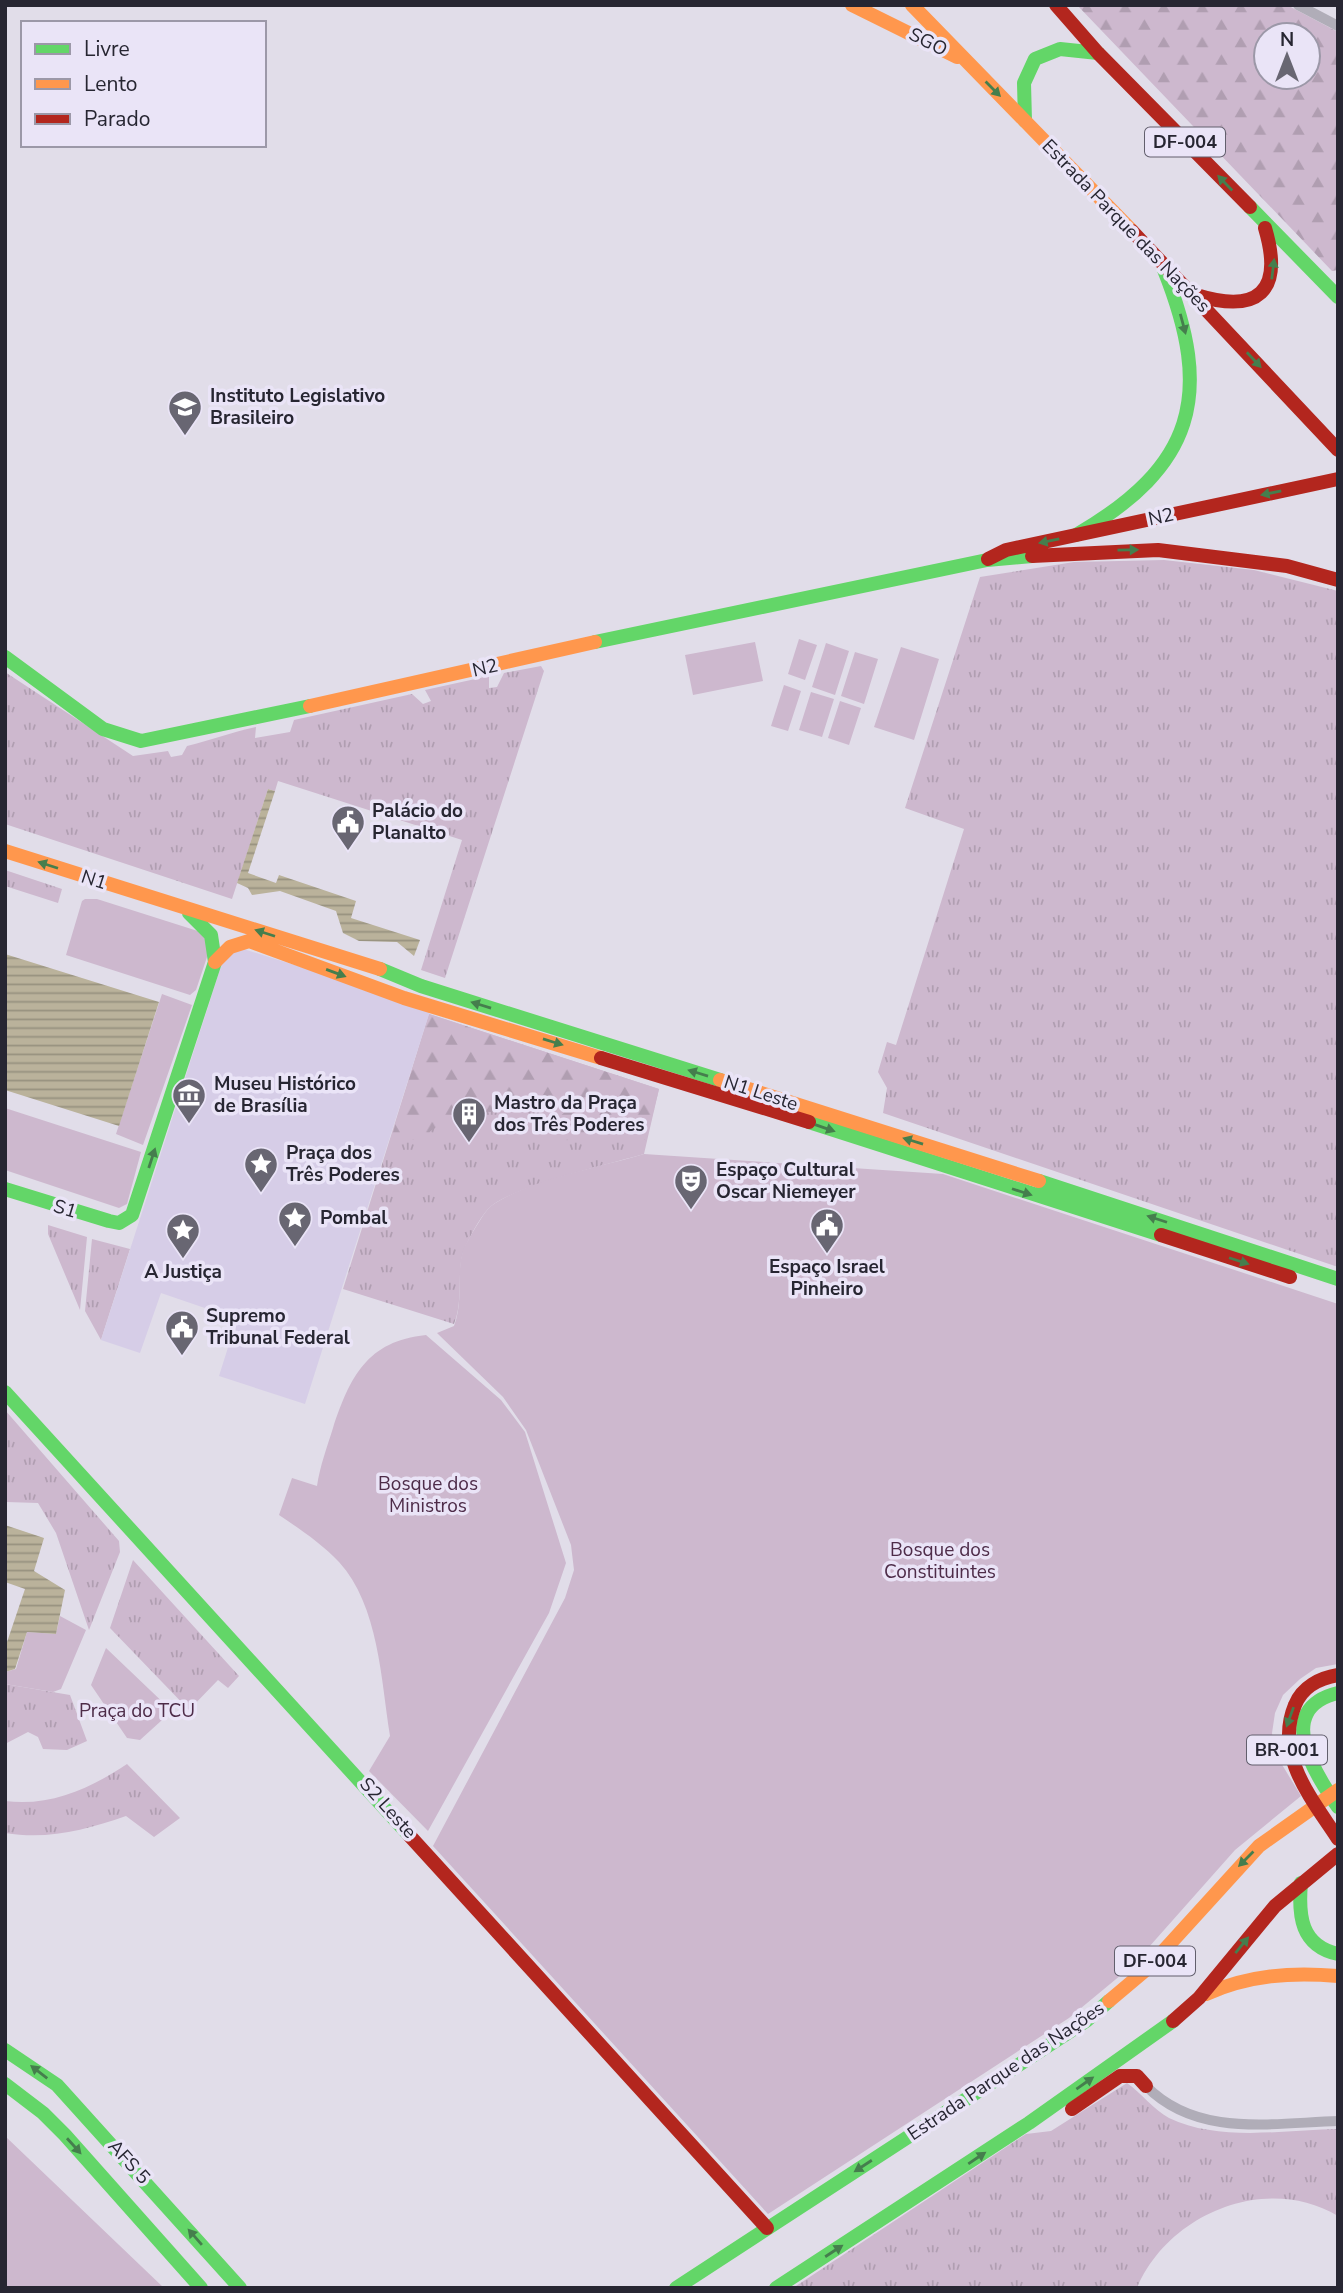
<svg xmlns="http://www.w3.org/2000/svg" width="1343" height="2293" font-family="'Nunito Sans',sans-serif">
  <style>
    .grass { fill: url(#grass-tufts) }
    .forest { fill: url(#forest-firs); fill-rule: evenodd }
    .green { fill: #cdb8ce }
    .plaza { fill: #d6cde7 }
    .water { fill: url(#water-rules) }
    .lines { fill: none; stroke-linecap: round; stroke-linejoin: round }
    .street { stroke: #b0adb8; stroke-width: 10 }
    .fast { stroke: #63d668; stroke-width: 14 }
    .slow { stroke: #ff974d; stroke-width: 14 }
    .jam { stroke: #b3261e; stroke-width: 14 }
    .oneway { fill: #457e4d }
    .labels { text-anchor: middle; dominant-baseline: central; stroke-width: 7; stroke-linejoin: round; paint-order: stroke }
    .shield { fill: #eae4f7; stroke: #625f6d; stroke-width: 2 }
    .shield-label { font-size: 18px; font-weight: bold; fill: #272632 }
    .street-label { font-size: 19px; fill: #272632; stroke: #eae4f7 }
    .poi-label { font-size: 19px; font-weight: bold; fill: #272632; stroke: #eae4f7; text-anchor: start }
    .park-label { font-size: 19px; fill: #4e2c49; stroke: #eae4f7 }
  </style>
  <defs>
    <pattern id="grass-tufts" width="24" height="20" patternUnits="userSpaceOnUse" patternTransform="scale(1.75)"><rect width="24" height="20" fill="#cdb8ce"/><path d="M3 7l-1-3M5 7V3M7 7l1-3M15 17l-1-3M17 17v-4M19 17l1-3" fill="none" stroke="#b09eb1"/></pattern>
    <pattern id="forest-firs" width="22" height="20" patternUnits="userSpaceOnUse" patternTransform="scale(1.75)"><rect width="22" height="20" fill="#cdb8ce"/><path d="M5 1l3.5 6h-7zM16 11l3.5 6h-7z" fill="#b09eb1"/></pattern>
    <pattern id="water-rules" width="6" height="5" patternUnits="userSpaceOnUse" patternTransform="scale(1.75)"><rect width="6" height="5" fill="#bab29b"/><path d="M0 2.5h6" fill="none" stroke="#97917f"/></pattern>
  </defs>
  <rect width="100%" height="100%" fill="#e1dde9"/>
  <!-- grass -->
  <path class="grass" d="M1164,560L1254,570L1338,591V1267L883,1113L887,1088L878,1072L887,1042L896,1045L964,829L905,808L980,577L1074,562Z
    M541,666L544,671L445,978L421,970L462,840L278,781L275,791L268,789L232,899L5,824V672L133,756L168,751L171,757L182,755L187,746C211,740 232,732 256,727L255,738L290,732L294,720L412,694L423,704L431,701L425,690L489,676V688L497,687L504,673Z
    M5,870L62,889L58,903L5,886Z
    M429,1014L659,1089L644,1154C613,1163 506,1188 488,1209C479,1219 469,1238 464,1250C456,1269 464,1300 454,1324L343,1289Z
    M48,1225L87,1237L80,1310L48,1234Z
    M92,1239L130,1249L101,1340L85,1311Z
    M5,1410L119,1541L120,1552L89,1630L56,1533L38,1503L6,1502Z
    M133,1560L239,1676L228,1688L218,1680L189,1710L110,1628Z
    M5,1684L70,1695L87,1741L67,1750L43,1749L38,1737L28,1732L5,1744Z
    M127,1764L180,1818L154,1837L126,1816C86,1830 48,1840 5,1833V1801C51,1807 91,1788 127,1764Z
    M1127,2083C1141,2093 1154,2110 1169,2118C1219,2142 1284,2130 1338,2129V2216C1266,2173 1168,2214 1137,2288H793L1026,2134L1051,2131Z"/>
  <!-- forest -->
  <path class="forest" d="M1077,5H1287L1338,32V270L1332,271ZM1266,35H1308V77H1266Z
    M429,1014L659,1089L646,1141L624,1121C599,1135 577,1147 547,1136L546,1128L578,1101L546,1096L533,1108L518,1104L494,1112L458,1111L420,1139L390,1142Z"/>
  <!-- green -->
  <path class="green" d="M799,639L817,645L805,680L788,674Z
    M755,642L763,681L693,695L685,655Z
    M826,643L849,651L835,695L812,687Z
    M901,647L939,659L914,740L874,727Z
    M855,652L878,659L864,704L841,696Z
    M784,685L801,691L788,731L771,726Z
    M811,692L834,699L822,737L799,730Z
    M840,701L861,708L849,745L828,738Z
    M85,899H97L204,933L209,951L196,990L190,995L66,955L82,901Z
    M162,994L192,1005L143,1145L116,1134Z
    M5,1108L141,1152L127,1204L119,1208L5,1170Z
    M644,1154L943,1174L1338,1304V1664L1316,1668L1300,1679L1283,1695L1275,1713L1272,1733L1275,1753L1301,1796L1235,1850L1133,1965L1069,2018L768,2214L433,1846L565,1598L574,1570L571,1545L526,1430L503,1397L437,1333L454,1326C464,1300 456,1272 463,1251C466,1243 485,1210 491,1206C530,1179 598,1168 644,1154Z
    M426,1335L501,1400L525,1432L566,1563L549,1613L428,1831L369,1771L390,1736C381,1680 379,1606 339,1562C321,1543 301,1530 279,1515L292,1478L317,1486C320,1466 327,1447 333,1428C350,1377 367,1341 426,1335Z
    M60,1616L86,1630L61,1689L53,1692L5,1684V1672L16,1669L27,1632L56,1634Z
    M106,1648L172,1711L140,1740L127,1738L91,1685Z
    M5,2136L164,2288H5Z"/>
  <!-- plaza -->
  <path class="plaza" d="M234,946L431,1008L305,1404L219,1376L237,1319L161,1293L140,1353L101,1340L224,957Z"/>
  <!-- water -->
  <path class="water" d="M268,789L275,791L248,873L276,883L279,875L356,901L351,918L420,940L414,956L397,942L359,941L343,933L336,911L280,891L252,895L248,888L237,883Z
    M5,954L159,1002L119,1126L5,1090Z
    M5,1525L44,1538L34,1571L65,1590L56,1634L27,1632L15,1669L5,1672V1648L25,1589L5,1582Z"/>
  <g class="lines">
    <!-- street -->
    <path class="street" d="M1298,5L1338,26
      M1146,2086C1197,2138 1272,2123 1338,2121"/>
    <!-- fast -->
    <path class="fast" d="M1025,121L1024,83L1035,59L1060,49L1098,53
      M1250,207L1338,297
      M1076,535C1195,466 1214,395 1164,270
      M595,642L987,560L1032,556
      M5,657L103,729L141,741L310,706
      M380,969L421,986L720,1080
      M809,1122L1161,1235
      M1039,1181L1338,1279
      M5,1189L109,1221L119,1223L132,1215L215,962L211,935L189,913
      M5,1392L408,1834
      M1338,1693C1272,1709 1316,1775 1338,1807
      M1301,1883C1298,1916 1301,1946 1338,1954
      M5,2050L57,2085L240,2288
      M5,2084L43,2113L65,2135L201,2288
      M676,2288L1086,2021L1109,2001
      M776,2288L1029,2123L1173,2021"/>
    <!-- slow -->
    <path class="slow" d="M852,5L957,57
      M912,5L1132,231
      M310,706L595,642
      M5,851L380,969
      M215,962L230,947L249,941L404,998L601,1058
      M720,1080L1039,1181
      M1206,1994C1249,1975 1291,1972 1338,1976
      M1109,2001L1147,1969L1259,1846L1338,1790"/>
    <!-- jam -->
    <path class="jam" d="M1056,5L1098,53L1250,207
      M1132,231L1338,450
      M1196,295C1258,314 1284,292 1265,228
      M1032,556L1158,550L1287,566L1338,580
      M988,559L1006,550L1338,479
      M601,1058L809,1122
      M1161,1235L1290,1277
      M1338,1675C1320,1678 1302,1687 1295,1705C1274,1755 1312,1799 1338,1839
      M408,1834L767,2228
      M1173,2021L1199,1998L1275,1906L1338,1854
      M1072,2109L1120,2076H1137L1146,2086"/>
  </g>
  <!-- one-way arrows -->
  <defs><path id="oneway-solid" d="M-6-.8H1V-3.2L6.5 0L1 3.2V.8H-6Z" transform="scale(1.75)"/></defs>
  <g class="oneway">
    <use href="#oneway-solid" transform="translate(993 89) rotate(45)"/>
    <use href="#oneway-solid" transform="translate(1225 183) rotate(-134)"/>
    <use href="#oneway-solid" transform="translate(1273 269) rotate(-83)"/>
    <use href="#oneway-solid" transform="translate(1183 324) rotate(75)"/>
    <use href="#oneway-solid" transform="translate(1254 360) rotate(47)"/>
    <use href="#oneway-solid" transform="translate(1271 493) rotate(168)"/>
    <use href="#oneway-solid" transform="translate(1049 541) rotate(168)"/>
    <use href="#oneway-solid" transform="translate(1128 550) rotate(-1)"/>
    <use href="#oneway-solid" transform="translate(48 865) rotate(-162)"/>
    <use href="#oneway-solid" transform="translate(265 933) rotate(-162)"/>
    <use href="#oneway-solid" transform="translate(336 973) rotate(20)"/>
    <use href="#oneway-solid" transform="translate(481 1005) rotate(-163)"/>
    <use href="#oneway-solid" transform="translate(553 1042) rotate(17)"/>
    <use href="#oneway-solid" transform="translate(698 1073) rotate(-163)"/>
    <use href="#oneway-solid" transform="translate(825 1128) rotate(19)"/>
    <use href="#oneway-solid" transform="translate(913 1141) rotate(-163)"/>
    <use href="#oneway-solid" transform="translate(152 1158) rotate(-72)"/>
    <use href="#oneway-solid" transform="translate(1022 1192) rotate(18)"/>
    <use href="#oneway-solid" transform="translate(1157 1219) rotate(-162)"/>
    <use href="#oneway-solid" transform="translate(1239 1261) rotate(18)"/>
    <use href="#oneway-solid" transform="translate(1290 1717) rotate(110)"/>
    <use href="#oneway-solid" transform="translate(1246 1859) rotate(135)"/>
    <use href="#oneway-solid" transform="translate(1242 1945) rotate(-51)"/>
    <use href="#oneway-solid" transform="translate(39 2072) rotate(-142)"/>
    <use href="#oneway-solid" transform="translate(1085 2083) rotate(-35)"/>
    <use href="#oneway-solid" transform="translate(74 2146) rotate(48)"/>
    <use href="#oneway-solid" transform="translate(977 2158) rotate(-34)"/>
    <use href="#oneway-solid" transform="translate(863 2166) rotate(147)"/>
    <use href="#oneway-solid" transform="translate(195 2237) rotate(-131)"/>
    <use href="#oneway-solid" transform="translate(834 2251) rotate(-33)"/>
  </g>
  <!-- icons -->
  <defs>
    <g id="university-pin" transform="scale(1.75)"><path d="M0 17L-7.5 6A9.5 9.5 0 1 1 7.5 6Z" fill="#686672" stroke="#eae4f7"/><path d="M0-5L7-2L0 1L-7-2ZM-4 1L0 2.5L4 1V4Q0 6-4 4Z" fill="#fff"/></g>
    <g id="civic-pin" transform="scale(1.75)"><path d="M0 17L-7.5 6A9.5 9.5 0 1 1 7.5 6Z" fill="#686672" stroke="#eae4f7"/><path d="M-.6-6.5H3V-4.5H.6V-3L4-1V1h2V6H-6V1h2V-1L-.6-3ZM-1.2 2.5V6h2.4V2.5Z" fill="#fff"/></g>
    <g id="museum-pin" transform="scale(1.75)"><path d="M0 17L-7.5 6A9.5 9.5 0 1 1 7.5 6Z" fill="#686672" stroke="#eae4f7"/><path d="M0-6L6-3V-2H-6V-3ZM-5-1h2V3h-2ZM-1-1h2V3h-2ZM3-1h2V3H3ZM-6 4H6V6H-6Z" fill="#fff"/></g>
    <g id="building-pin" transform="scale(1.75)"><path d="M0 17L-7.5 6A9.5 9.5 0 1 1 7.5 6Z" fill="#686672" stroke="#eae4f7"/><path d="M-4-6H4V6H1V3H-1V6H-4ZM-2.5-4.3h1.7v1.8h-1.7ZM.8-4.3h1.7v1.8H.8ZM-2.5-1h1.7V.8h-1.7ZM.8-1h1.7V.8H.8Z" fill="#fff"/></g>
    <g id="sight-pin" transform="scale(1.75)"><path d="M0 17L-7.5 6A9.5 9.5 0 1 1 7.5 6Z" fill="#686672" stroke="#eae4f7"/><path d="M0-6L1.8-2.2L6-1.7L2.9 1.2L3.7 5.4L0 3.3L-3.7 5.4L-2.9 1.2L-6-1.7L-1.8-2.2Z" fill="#fff"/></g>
    <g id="theatre-pin" transform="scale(1.75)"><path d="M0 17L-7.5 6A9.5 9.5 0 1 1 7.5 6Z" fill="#686672" stroke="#eae4f7"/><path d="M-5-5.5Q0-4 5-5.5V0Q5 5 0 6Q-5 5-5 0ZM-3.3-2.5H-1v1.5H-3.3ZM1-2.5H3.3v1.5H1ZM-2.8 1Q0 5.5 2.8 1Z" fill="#fff"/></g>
  </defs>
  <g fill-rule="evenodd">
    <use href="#university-pin" x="185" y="407"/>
    <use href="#civic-pin" x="348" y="822"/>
    <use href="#museum-pin" x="189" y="1095"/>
    <use href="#building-pin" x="469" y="1114"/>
    <use href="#sight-pin" x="261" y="1164"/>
    <use href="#theatre-pin" x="691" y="1181"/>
    <use href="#sight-pin" x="295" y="1218"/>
    <use href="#civic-pin" x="827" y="1225"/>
    <use href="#sight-pin" x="183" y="1230"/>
    <use href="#civic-pin" x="182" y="1327"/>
  </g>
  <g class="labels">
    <!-- shield labels -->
    <g class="shield">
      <rect x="1145" y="127.5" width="80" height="29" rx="5"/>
      <rect x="1247" y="1735.5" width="80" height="29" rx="5"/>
      <rect x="1115" y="1946.5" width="80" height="29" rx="5"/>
    </g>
    <g class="shield-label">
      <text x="1185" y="142">DF-004</text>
      <text x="1287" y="1750">BR-001</text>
      <text x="1155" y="1961">DF-004</text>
    </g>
    <!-- street labels -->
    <g class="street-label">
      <text transform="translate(928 42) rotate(27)">SGO</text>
      <text transform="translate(1126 226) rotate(46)">Estrada Parque das Nações</text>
      <text transform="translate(1161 517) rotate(-12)">N2</text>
      <text transform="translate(485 668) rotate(-13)">N2</text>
      <text transform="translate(94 880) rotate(18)">N1</text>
      <text transform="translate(761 1093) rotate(18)">N1 Leste</text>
      <text transform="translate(65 1209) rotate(17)">S1</text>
      <text transform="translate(388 1808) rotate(48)">S2 Leste</text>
      <text transform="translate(1006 2071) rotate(-34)">Estrada Parque das Nações</text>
      <text transform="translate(129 2162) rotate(48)">AFS 5</text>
    </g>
    <!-- poi labels -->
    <g class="poi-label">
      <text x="210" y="396">Instituto Legislativo<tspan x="210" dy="22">Brasileiro</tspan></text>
      <text x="372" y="811">Palácio do<tspan x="372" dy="22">Planalto</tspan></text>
      <text x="214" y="1084">Museu Histórico<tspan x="214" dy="22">de Brasília</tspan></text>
      <text x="494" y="1103">Mastro da Praça<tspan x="494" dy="22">dos Três Poderes</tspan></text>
      <text x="286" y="1153">Praça dos<tspan x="286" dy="22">Três Poderes</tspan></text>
      <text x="716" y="1170">Espaço Cultural<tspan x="716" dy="22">Oscar Niemeyer</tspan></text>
      <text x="320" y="1218">Pombal</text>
      <text x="827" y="1267" text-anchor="middle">Espaço Israel<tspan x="827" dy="22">Pinheiro</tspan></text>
      <text x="183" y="1272" text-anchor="middle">A Justiça</text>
      <text x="206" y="1316">Supremo<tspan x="206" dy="22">Tribunal Federal</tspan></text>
    </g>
    <!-- park labels -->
    <g class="park-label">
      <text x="428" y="1484">Bosque dos<tspan x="428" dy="22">Ministros</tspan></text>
      <text x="940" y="1550">Bosque dos<tspan x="940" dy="22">Constituintes</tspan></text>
      <text x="137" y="1711">Praça do TCU</text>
    </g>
  </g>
  <!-- border -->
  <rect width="1343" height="2293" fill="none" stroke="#272632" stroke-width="14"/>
  <!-- legend -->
  <rect x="21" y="21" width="245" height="126" fill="#eae4f7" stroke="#9c98a8" stroke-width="2"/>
  <rect x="35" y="44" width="35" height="10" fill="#63d668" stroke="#9c98a8" stroke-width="2"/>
  <text x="84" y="56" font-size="21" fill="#272632">Livre</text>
  <rect x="35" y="79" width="35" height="10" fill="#ff974d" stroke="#9c98a8" stroke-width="2"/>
  <text x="84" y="91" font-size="21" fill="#272632">Lento</text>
  <rect x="35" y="114" width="35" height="10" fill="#b3261e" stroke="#9c98a8" stroke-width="2"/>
  <text x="84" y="126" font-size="21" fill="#272632">Parado</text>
  <!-- north arrow -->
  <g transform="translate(1287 56)"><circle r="33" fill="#eae4f7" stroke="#9c98a8" stroke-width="2"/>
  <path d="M0-5L12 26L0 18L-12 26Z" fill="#686672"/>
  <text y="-10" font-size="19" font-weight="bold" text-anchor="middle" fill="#272632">N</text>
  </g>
</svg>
